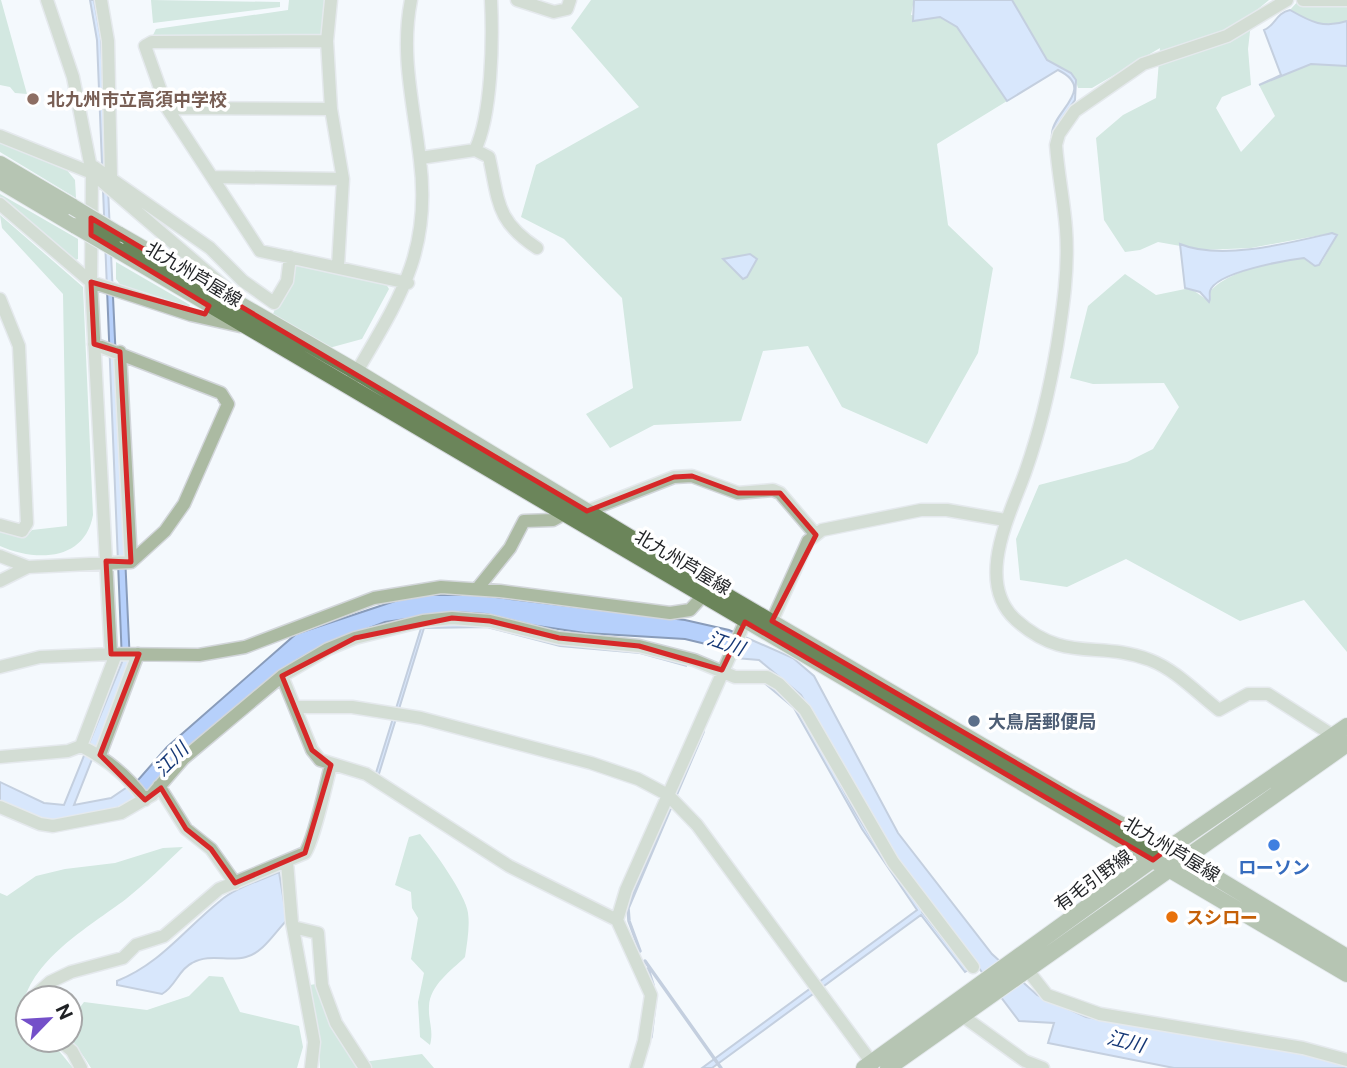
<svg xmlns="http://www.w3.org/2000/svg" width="1347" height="1068" font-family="'Public Sans','Noto Sans JP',sans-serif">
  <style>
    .green { fill: #aad2be }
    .water { fill: #b6d0fb; stroke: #899cba; stroke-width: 2 }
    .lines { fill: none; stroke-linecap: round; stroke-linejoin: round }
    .stream { stroke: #899cba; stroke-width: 3.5 }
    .minor-casing { stroke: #d2d6da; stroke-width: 15 }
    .major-casing { stroke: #d2d6da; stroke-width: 18 }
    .minor { stroke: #abbaa2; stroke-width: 12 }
    .major { stroke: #6b855a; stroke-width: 16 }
    .major-bridge-casing { stroke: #d2d6da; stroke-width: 18; stroke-linecap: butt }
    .major-bridge { stroke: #6b855a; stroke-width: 16 }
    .marked { fill: none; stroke: #d62828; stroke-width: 5; stroke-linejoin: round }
    .education-dot { fill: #8d6e63; stroke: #fff; stroke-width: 2.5 }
    .service-dot { fill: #5c6f8a; stroke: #fff; stroke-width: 2.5 }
    .shop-dot { fill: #3f7fe0; stroke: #fff; stroke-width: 2.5 }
    .food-dot { fill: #e8710a; stroke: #fff; stroke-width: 2.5 }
    .labels { text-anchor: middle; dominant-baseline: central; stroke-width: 7; stroke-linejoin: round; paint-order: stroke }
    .education-label { font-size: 18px; font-weight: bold; fill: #785e54; stroke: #fff; text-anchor: start }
    .street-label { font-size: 18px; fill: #1f2124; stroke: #fff }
    .service-label { font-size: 18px; font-weight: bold; fill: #4e5e75; stroke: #fff; text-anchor: start }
    .shop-label { font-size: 18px; font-weight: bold; fill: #366cbe; stroke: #fff }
    .food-label { font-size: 18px; font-weight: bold; fill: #c56008; stroke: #fff; text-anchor: start }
    .water-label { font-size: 19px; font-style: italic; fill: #163876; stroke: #fff }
  </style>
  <rect width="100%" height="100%" fill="#f4f9fd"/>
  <!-- green -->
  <path class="green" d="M0,0H1L27,94L15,93L10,87L0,85Z
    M151,0L280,2V7L153,23Z
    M289,0H326L322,34L318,37L153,35L156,29L288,10Z
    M591,0H914L911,15L940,17L957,27L1007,101L937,144L948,225L993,268L978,353L927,444L842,407L808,346L763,351L741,421L654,425L610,448L586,414L633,388L622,298L564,239L521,217L536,165L639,107L571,28Z
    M1012,0H1269L1252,14L1248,49L1251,85L1222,97L1216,108L1241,152L1275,116L1259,85L1311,64L1347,66V652L1304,600L1240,621L1126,559L1067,587L1020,580L1016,539L1039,485L1127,462L1153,449L1179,407L1164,383L1093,384L1070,378L1088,306L1125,274L1156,295L1190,288L1207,300L1211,298L1210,292C1227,270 1278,261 1304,258L1312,264L1322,262L1335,239L1332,233L1251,248L1203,250L1158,242L1140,250L1125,252L1104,220L1096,138L1123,115L1156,98L1160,48L1092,88H1078C1074,70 1057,71 1046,59C1033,43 1023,19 1012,0Z
    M1299,0H1347V21C1324,29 1311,22 1290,10Z
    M0,141L66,169L75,180L76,198L0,152Z
    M0,194L78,239V259L73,261L0,197Z
    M0,215L83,287L93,515C85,561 36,562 0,546V531L26,537L32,530L67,526L63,294L2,228Z
    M116,262L190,305L189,308L121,286L116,279Z
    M293,264L386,284L389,289L362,339L329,348L273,314Z
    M420,834C433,849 466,895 468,913C470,927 467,943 465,957C451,971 430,985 429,1006C428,1021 434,1030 430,1045L420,1037L418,1002L424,973L411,959L418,918L412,908L411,892L395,885L409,837Z
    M183,847C165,864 146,883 126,899C89,927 28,961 22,1011L28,1017V1040H50L73,1068H0V893L7,896L36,876L65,869L115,863L163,848Z
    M209,976L223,977L240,1012L299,1026L303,1047L297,1068H91C73,1037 57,1037 84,1002L147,1010L189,996Z
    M316,984L356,1063L422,1054L434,1068H320L317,1023L310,990V985Z"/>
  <!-- water -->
  <path class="water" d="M90,0H94L101,38L130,663L74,805L111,798L139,779L167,747L296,634L398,600L426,595H478L685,620L729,630L793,658L814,676L898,833L992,954L1037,995L1086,1017L1311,1055L1347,1065V1068H1174L1048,1043L1054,1023L1019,1021L931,905L922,912L968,970L965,972L921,915L712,1068H702L917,910L862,829L794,708L762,681C807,697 833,776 857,815C876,847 897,878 920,908L929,901L891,851L801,695L759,660L735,658L710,645L685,639L585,633L531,625L486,614L456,612L385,622L322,646L297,660L174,763L162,780L132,804L71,820H41L0,803V782L44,803L64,805L122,662L97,40Z
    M914,0H1012L1047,60L1071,73L1076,80L1075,100L1052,133C1054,110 1097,89 1058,70L1007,101L957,27L940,17L913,21Z
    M1290,10C1311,22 1324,29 1347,21V66L1311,64L1259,85L1281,75L1264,30C1275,26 1276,13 1290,10Z
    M1332,233L1337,235L1319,265L1315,266L1304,258C1287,260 1216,272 1210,291C1209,295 1211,298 1209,302L1200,292L1185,288L1180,244C1221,261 1289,243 1332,233Z
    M750,254L757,259L747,277L743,279L723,259Z
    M463,623L486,624L559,643L644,651L687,666L640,653L560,646L487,627L424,628L378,777L375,776L422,625Z
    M279,872L287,920C275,932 263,953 246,957C228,962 210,953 192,963C178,970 176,986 162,994L117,985V981C160,964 184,930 220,901C236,887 260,881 279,872Z"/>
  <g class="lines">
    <!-- stream -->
    <path class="stream" d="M676,795L703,732
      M640,951L629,921L628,908L672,804
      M645,961L721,1068
      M648,969L653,985
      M651,1037L655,1003"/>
    <!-- minor casing -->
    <g class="minor-casing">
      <path id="minor" d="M47,0L73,77L92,173L91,282L111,654
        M101,0L108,41L111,177
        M331,0L327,41L331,109L343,179L338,266
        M517,0L554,12L567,9L570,0
        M1287,0L1227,36L1143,64L1075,111L1059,134L1056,145C1058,174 1064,201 1066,229C1069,268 1063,308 1057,346C1050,387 1040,430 1026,470C1012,511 973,581 1016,620C1065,664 1099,640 1150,660C1176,670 1197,693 1219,710L1248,694H1268L1337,738
        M1303,0H1347
        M327,41L152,42L145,46L167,108L260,251L408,283
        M167,108L331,109
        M0,136L92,173L234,295
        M475,150L489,157C499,202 496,221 537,248
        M420,158L475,150C492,115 493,40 491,0
        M94,167L210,248L243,281L274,303L287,281L290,257
        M214,177L343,179
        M0,204L91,282L191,315L240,326
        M0,299L19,346L27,523L22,531L0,525
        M120,352L131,562
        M352,380C397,302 432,255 420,160C414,106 400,55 411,0
        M587,511L674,477L692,476L738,493L773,490L780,493L816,535
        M0,556L28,567
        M0,581L28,567L131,562L165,531L184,504L228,404L221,393L94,344
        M477,589L510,548L524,521L553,520L564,514
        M772,621L808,541L822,530L921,510H947L1005,520
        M0,667L40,657L111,654L199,655L245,647L374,598L441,587L500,591L670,613L690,610L708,590
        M282,676L328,649L355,638L423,621L452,618L490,621L559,638L639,646L694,660L735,677H767L779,684L805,710L893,862L973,967
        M295,707H352L421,718L591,763L638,779L668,795L697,825L872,1063
        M81,746C107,759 128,776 145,800
        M100,755L138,654
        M0,757L68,751L81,746L116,654
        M159,786L186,829L211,849L235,883
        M0,807L40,824L53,826L121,813L152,795L183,759L282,676L312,750L320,760L366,774L509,866L617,920L651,995L644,1041L636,1068
        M287,862L292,923L314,1042L311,1068
        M617,920L626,890L745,622
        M293,927L318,933L322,985L336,1023L365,1068
        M1026,968L1047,995L1100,1014L1303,1048L1347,1060
        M32,998L50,982L71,972L123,958L136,945L164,936L219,889L305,853C314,840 326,784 331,765
        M957,1012L1025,1061L1043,1068
        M59,1040L72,1051L81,1068"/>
    </g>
    <!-- major casing -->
    <g class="major-casing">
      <path id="major" d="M0,164L73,207
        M0,181L76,226
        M118,234L357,372L710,586L1068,796L1185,859L1347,957
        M119,251L1347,974
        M864,1068L1166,850L1347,726
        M888,1068L1347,744"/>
    </g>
    <!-- minor -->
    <use href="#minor" class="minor"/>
    <!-- major -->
    <use href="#major" class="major"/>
    <!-- major-bridge casing -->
    <g class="major-bridge-casing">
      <path id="major-bridge" d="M73,207L118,234
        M76,226L119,251"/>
    </g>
    <!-- major-bridge -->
    <use href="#major-bridge" class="major-bridge"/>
  </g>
  <!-- marked area -->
  <path d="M0 0H1347V1068H0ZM91,218L587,511L674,477L692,476L738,493H780L816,535L772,621L1166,850L1153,860L745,622L722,670L639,646L559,638L490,621L452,618L355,638L282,676L312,750L331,765L305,853L235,883L211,849L186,829L161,788L145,800L100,755L139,654H111L106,561L131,562L120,352L94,344L91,282L205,314L209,306L91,235Z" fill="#f4f9fd" fill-opacity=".55" fill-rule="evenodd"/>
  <path class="marked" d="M91,218L587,511L674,477L692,476L738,493H780L816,535L772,621L1166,850L1153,860L745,622L722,670L639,646L559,638L490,621L452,618L355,638L282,676L312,750L331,765L305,853L235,883L211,849L186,829L161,788L145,800L100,755L139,654H111L106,561L131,562L120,352L94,344L91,282L205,314L209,306L91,235Z"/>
  <!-- markers -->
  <circle class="education-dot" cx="33" cy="99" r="7"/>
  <circle class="service-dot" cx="974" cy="721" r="7"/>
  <circle class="shop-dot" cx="1274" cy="845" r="7"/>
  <circle class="food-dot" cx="1172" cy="917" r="7"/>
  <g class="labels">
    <!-- education labels -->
    <g class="education-label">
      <text x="47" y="99">北九州市立高須中学校</text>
    </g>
    <!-- street labels -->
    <g class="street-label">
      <text transform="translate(194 274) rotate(31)">北九州芦屋線</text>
      <text transform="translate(683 562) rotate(31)">北九州芦屋線</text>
      <text transform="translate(1172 849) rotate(31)">北九州芦屋線</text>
      <text transform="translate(1093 880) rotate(-36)">有毛引野線</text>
    </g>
    <!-- service labels -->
    <g class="service-label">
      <text x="988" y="721">大鳥居郵便局</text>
    </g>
    <!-- shop labels -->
    <g class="shop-label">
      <text x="1274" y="867">ローソン</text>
    </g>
    <!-- food labels -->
    <g class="food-label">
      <text x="1186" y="917">スシロー</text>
    </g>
    <!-- water labels -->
    <g class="water-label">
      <text transform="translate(726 643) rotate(19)">江川</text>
      <text transform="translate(171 759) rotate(-45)">江川</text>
      <text transform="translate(1126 1041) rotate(14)">江川</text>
    </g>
  </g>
  <!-- north arrow -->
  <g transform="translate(49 1019) rotate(65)"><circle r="33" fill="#ffffff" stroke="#a5a6a7" stroke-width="2"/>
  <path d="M0-5L12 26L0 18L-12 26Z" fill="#7450c9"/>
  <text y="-10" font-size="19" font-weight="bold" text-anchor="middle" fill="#1f2124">N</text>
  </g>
</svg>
